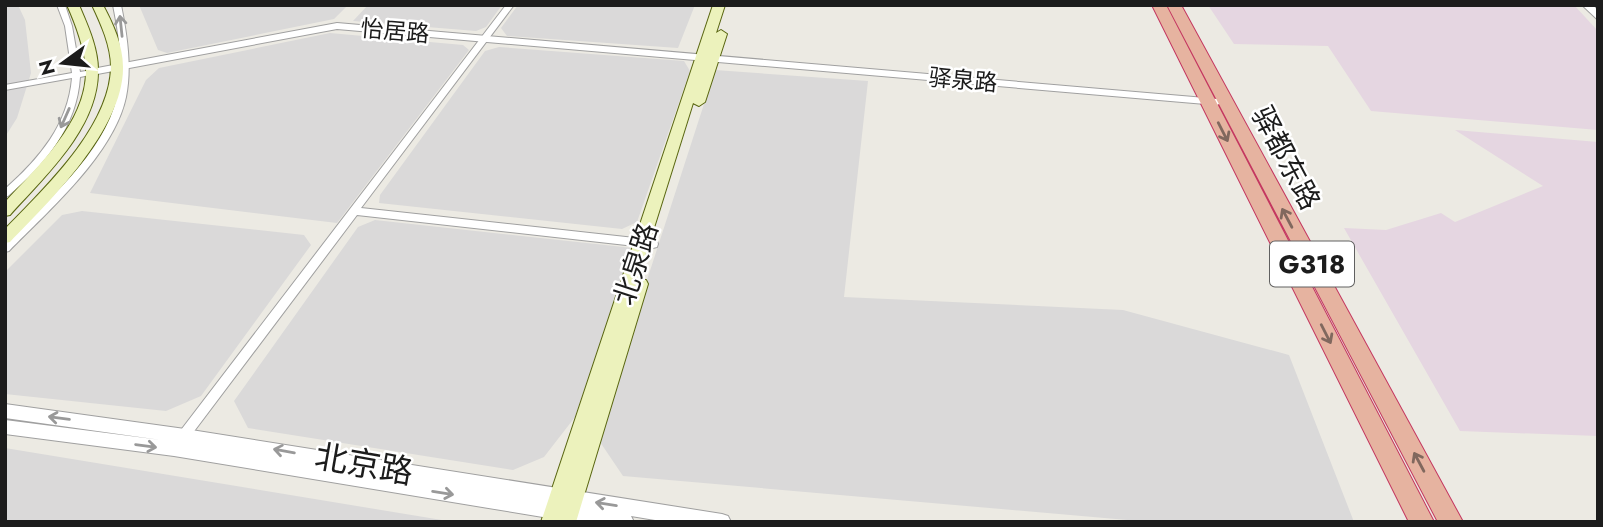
<svg xmlns="http://www.w3.org/2000/svg" width="1603" height="527" font-family="Jost,'Noto Sans SC',sans-serif">
  <style>
    .residential { fill: #dad9d9 }
    .industrial { fill: #e5d6e1 }
    .lines { fill: none; stroke-linecap: round; stroke-linejoin: round }
    .minor-casing { stroke: #a0a0a0; stroke-width: 2 }
    .tertiary-casing { stroke: #a0a0a0; stroke-width: 2 }
    .secondary-casing { stroke: #596610; stroke-width: 2 }
    .trunk-casing { stroke: #c43760; stroke-width: 2 }
    .minor { fill: #fff; fill-rule: evenodd }
    .tertiary { fill: #fff; fill-rule: evenodd }
    .secondary { fill: #ecf2bc; fill-rule: evenodd }
    .trunk { fill: #e6b3a0; fill-rule: evenodd }
    .oneway { stroke: #999 }
    .oneway2 { stroke: #81685e }
    .labels { text-anchor: middle; dominant-baseline: central; stroke-width: 5; stroke-linejoin: round; paint-order: stroke }
    .far-street-label { font-size: 23px; fill: #1c1c1c; stroke: #fff }
    .shield { fill: #fff; stroke: #606060; stroke-width: 2 }
    .shield-label { font-size: 26px; font-weight: bold; fill: #1c1c1c }
    .street-label { font-size: 28px; fill: #1c1c1c; stroke: #fff }
    .near-street-label { font-size: 33px; fill: #1c1c1c; stroke: #fff }
  </style>
  <rect width="100%" height="100%" fill="#eceae3"/>
  <!-- residential -->
  <path class="residential" d="M5,5H18L25,20L31,73L17,118L5,137Z
    M139,5H348L334,19L167,53L158,50Z
    M368,5H502L486,27L476,31L353,21Z
    M518,5H695L678,48L507,36L501,28Z
    M330,33L463,45L469,50L337,223L90,193L146,80L159,68Z
    M499,47L684,61L690,71L637,222L622,229L379,203L380,195L485,51Z
    M715,70L868,81L844,297L1123,310L1289,355L1354,522H1150L623,476L600,442L648,277Z
    M82,211L304,235L311,245L201,396L166,411L5,394V272L62,215Z
    M375,220L633,248L575,417L544,457L513,470L248,428L234,401L358,227Z
    M5,448L454,522H5Z"/>
  <!-- industrial -->
  <path class="industrial" d="M1208,5H1574L1598,31V130L1371,111L1328,46L1234,44Z
    M1455,130L1598,142V436L1460,431L1344,228L1386,230L1441,213L1455,222L1543,186Z"/>
  <g class="lines">
    <!-- minor casing -->
    <g class="minor-casing">
      <path id="minor" d="M57,5H65L72,26L80,72L92,70L96,72L95,74L80,77C77,127 45,164 8,196L5,197V189C39,159 68,125 72,78L5,90V85L72,73L65,26Z
        M113,5H121C127,35 132,67 126,97C114,154 49,210 9,251L5,252V242C45,203 104,154 117,97C124,67 119,35 113,5Z
        M506,5H514L361,208L653,240L657,241L658,244L657,247L653,248L357,215L189,438L185,439L181,438L179,434L181,430Z"/>
    </g>
    <!-- tertiary casing -->
    <g class="tertiary-casing">
      <path id="tertiary" d="M1582,5H1593L1598,11V20Z
        M337,23L1217,99L1223,102L1217,105L337,29L92,75L86,72L92,69Z
        M5,404L185,429L722,514L728,516L731,522H667L631,516L634,522H573L174,456L5,434V420L161,440L5,418Z"/>
    </g>
    <!-- secondary casing -->
    <g class="secondary-casing">
      <path id="secondary" d="M67,5H79C88,26 99,50 98,73C97,129 45,176 10,215L5,216V202C38,166 88,121 86,68C84,47 76,25 67,5Z
        M92,5H103C113,24 123,45 123,67C124,128 50,201 10,242L5,243V229C44,189 110,127 111,67C111,46 101,24 92,5Z
        M713,5H725L716,33L721,30L727,34L705,102L699,106L693,103L638,279L646,280L648,284L576,522H541Z"/>
    </g>
    <!-- trunk casing -->
    <g class="trunk-casing">
      <path id="trunk" d="M1152,5H1166L1434,522H1409Z
        M1167,5H1181L1463,522H1438Z"/>
    </g>
    <!-- minor -->
    <use href="#minor" class="minor"/>
    <!-- tertiary -->
    <use href="#tertiary" class="tertiary"/>
    <!-- secondary -->
    <use href="#secondary" class="secondary"/>
    <!-- trunk -->
    <use href="#trunk" class="trunk"/>
  </g>
  <!-- one-way arrows -->
  <defs><path id="oneway-shaft" d="M-6 0H5M1.5-3L5.5 0L1.5 3" fill="none" stroke-width="1.6" stroke-linecap="round" stroke-linejoin="round" transform="scale(1.75)"/></defs>
  <g class="oneway">
    <use href="#oneway-shaft" transform="translate(121 26) rotate(-96)"/>
    <use href="#oneway-shaft" transform="translate(65 118) rotate(114)"/>
    <use href="#oneway-shaft" transform="translate(59 418) rotate(-173)"/>
    <use href="#oneway-shaft" transform="translate(146 446) rotate(8)"/>
    <use href="#oneway-shaft" transform="translate(284 451) rotate(-170)"/>
    <use href="#oneway-shaft" transform="translate(443 493) rotate(9)"/>
    <use href="#oneway-shaft" transform="translate(606 504) rotate(-171)"/>
  </g>
  <g class="oneway2">
    <use href="#oneway-shaft" transform="translate(1223 132) rotate(63)"/>
    <use href="#oneway-shaft" transform="translate(1287 218) rotate(-118)"/>
    <use href="#oneway-shaft" transform="translate(1326 334) rotate(63)"/>
    <use href="#oneway-shaft" transform="translate(1419 462) rotate(-118)"/>
  </g>
  <g class="labels">
    <!-- far-street labels -->
    <g class="far-street-label">
      <text transform="translate(395 31) rotate(5)">怡居路</text>
      <text transform="translate(963 80) rotate(5)">驿泉路</text>
    </g>
    <!-- shield labels -->
    <rect class="shield" x="1270" y="241.5" width="84" height="45" rx="5"/>
    <g class="shield-label">
      <text x="1312" y="264">G318</text>
    </g>
    <!-- street labels -->
    <g class="street-label">
      <text transform="translate(1286 158) rotate(62)">驿都东路</text>
      <text transform="translate(636 264) rotate(-72)">北泉路</text>
    </g>
    <!-- near-street labels -->
    <g class="near-street-label">
      <text transform="translate(364 464) rotate(10)">北京路</text>
    </g>
  </g>
  <!-- border -->
  <rect width="1603" height="527" fill="none" stroke="#1c1c1c" stroke-width="14"/>
  <!-- north arrow -->
  <g transform="translate(63 63) rotate(255)" stroke="#ffffff" stroke-width="5" paint-order="stroke">
  <path d="M0-5L12 26L0 18L-12 26Z" fill="#1c1c1c"/>
  <text y="-10" font-size="19" font-weight="bold" text-anchor="middle" fill="#1c1c1c">N</text>
  </g>
</svg>
